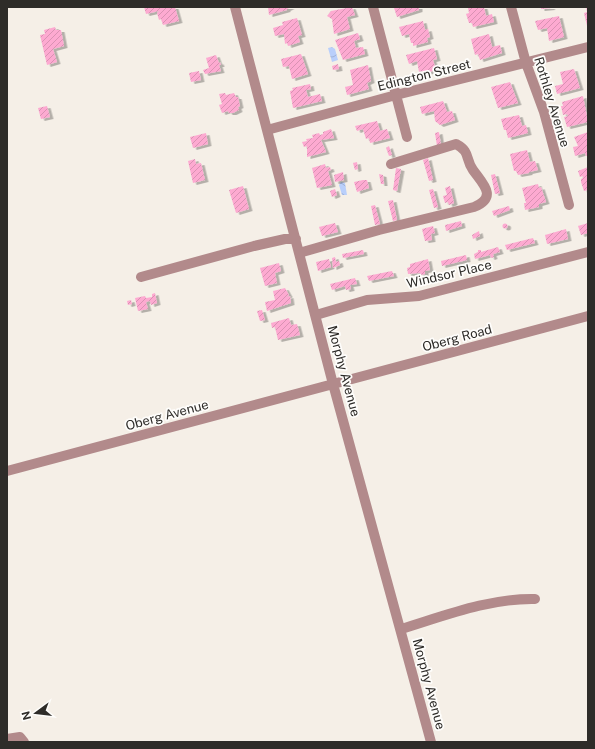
<svg xmlns="http://www.w3.org/2000/svg" width="595" height="749" font-family="'Public Sans',sans-serif">
  <style>
    .water { fill: url(#water-waves) }
    .building { fill: url(#building-hatch); filter: url(#shadow) }
    .lines { fill: none; stroke-linecap: round; stroke-linejoin: round }
    .minor { stroke: #b28a8b; stroke-width: 10 }
    .labels { text-anchor: middle; dominant-baseline: central; stroke-width: 3.5; stroke-linejoin: round; paint-order: stroke }
    .street-label { font-size: 13px; fill: #2e2c29; stroke: #fefdfb }
  </style>
  <defs>
    <pattern id="water-waves" width="16" height="10" patternUnits="userSpaceOnUse"><rect width="16" height="10" fill="#b9cffb"/><path d="M0 5q4-4 8 0t8 0" fill="none" stroke="#9fb2d7"/></pattern>
    <pattern id="building-hatch" width="6" height="6" patternUnits="userSpaceOnUse"><rect width="6" height="6" fill="#fdaad1"/><path d="M-1 1l2-2M0 6l6-6M5 7l2-2" fill="none" stroke="#d992b3"/></pattern>
    <filter id="shadow"><feDropShadow dx="3.5" dy="2" stdDeviation="0" flood-color="#0004"/></filter>
  </defs>
  <rect width="100%" height="100%" fill="#f5efe7"/>
  <!-- water -->
  <path class="water" d="M332,47L335,49L338,60L332,62L328,48Z
    M341,182L345,183L347,195H342L339,185Z"/>
  <!-- building -->
  <path class="building" d="M144,7H175L179,21L163,25L161,19L159,20L157,13L159,11L146,14Z
    M268,7H291L287,9V10L269,15Z
    M352,7L355,15L347,17L350,29L334,34L332,19L327,16L331,11Z
    M398,7H419V10L397,17L394,8Z
    M470,7H484L486,16L492,14L494,22L473,27L472,23H469L466,14L469,13L468,8Z
    M541,7H551L552,8L541,9Z
    M586,7H588V30L584,13L587,12Z
    M559,16L564,37L549,41L547,28L538,30L535,21Z
    M297,18L302,35L298,36L300,42L288,46L287,43L285,44L284,34L275,36L273,28L283,25L282,22Z
    M423,21L425,30L428,29L430,37L427,38L428,42L413,46V43H411L409,34L402,36L399,27Z
    M55,27L56,30H61L64,46L53,49L57,62L47,65L40,35L45,34L44,30Z
    M358,33L360,39L354,41L356,48L363,47L365,54L343,60L335,40Z
    M489,34L492,47L500,45L502,53L480,60L478,54L475,55L471,39Z
    M434,48L437,59L433,60L436,70L423,74L422,71L419,72L417,61L409,64L406,55Z
    M301,54L308,74L292,79L289,66L283,67L281,59Z
    M216,55L219,63L220,62L221,65H219L221,71L205,74L203,70L209,68L206,58Z
    M338,64L339,69L333,70L332,66Z
    M368,65L371,81L367,83L369,89L347,95L345,87L353,85L350,70Z
    M574,69L580,88L557,94L555,86L563,84L560,72Z
    M199,71L201,80L191,82L189,73Z
    M510,82L518,103L498,108L491,87Z
    M310,84L311,89L306,90L308,97L320,94L322,101L293,108L290,91L293,90L292,88Z
    M225,93L226,95L234,93L236,97H238L240,106L238,107L239,110L233,113H229L228,111L222,113L219,105L222,104L219,94Z
    M583,96L588,122L567,127L564,117L568,116L567,114L563,115L561,106H563L562,102Z
    M443,101L447,112L452,111L455,120L440,125L435,121L434,111L422,114L420,107Z
    M47,106L50,117L41,119L38,108Z
    M519,115L522,126L526,125L528,133L508,138L506,130H504L501,119Z
    M377,121L380,131L387,129L390,138L370,143L369,138L366,139L363,129L357,131L355,126Z
    M331,129L334,138L321,140L326,152L307,157V146L304,147L302,142L307,141L306,139L313,138L312,135L319,133L320,135L323,134V132Z
    M439,132L441,145L437,146L435,133Z
    M588,132V155L586,156L585,153L575,156L573,147L578,146L574,137Z
    M206,133L208,144L193,148L190,137Z
    M389,146L392,155L389,156L386,148Z
    M527,150L530,162L535,161L538,170L529,172V173L518,175L516,171H514L510,154Z
    M428,158L433,180L429,181L423,160Z
    M195,159L196,164L201,163L205,180L193,183L188,161Z
    M357,162L358,169L355,170L353,163Z
    M325,164L326,168L330,167L331,170L328,171L332,185L317,188L312,168Z
    M588,167V190L584,191L581,182V179L583,178V176L580,177L578,171Z
    M396,168L401,169L397,191L393,190Z
    M343,172L344,180L335,182L334,175Z
    M379,174L383,175L384,184H381Z
    M495,174L500,193L495,194L491,175Z
    M363,180H367L369,188L357,192L354,182Z
    M538,184L539,188L541,187L546,202L539,204V207L525,210L524,203H526L522,188Z
    M243,186L249,209L236,213L229,190Z
    M450,186L454,203L449,205L448,202L445,203L443,196L447,195L445,188Z
    M335,189L337,195L332,197L330,191Z
    M433,189L438,207L434,208L429,190Z
    M393,200L397,220L393,221L388,201Z
    M375,205L380,224L375,225L371,206Z
    M509,206L510,210L494,216L492,211Z
    M461,221L462,226L446,231L445,225Z
    M335,223L338,232L322,236L319,227Z
    M588,223V233L581,235L578,226Z
    M502.5 226a2.5 2.5 0 1 1 5 0a2.5 2.5 0 1 1-5 0Z
    M433,226L435,233L431,234L432,240L425,241L422,229Z
    M566,229L568,239L547,244L545,235Z
    M479,231L480,236L473,239L472,235Z
    M533,238L535,243L507,250L505,245Z
    M498,247L500,252L493,254L494,257L491,258L490,255L475,259L474,254L478,252V250H481V252Z
    M363,250L364,254L343,258L342,254Z
    M466,255L467,260L442,266L441,261Z
    M335,257L336,262L339,261L340,265L333,268L332,258Z
    M329,259L331,267L318,271L316,262Z
    M428,259L430,270L425,271V274L421,275L420,273L408,274L407,268L410,267V264Z
    M279,263L281,271L275,273L277,283L265,286L260,268Z
    M392,271L394,276L369,281L367,276Z
    M355,278L357,284L350,285L351,289L346,290L345,286L332,290L330,284Z
    M285,288L289,295L287,297L290,296L291,303L267,311L265,302L275,300L273,291Z
    M155,293L157,303L151,305L150,301L146,302L148,309L138,311L135,298L145,296L146,298L152,297V294Z
    M131,300L132,304L128,305L127,301Z
    M262,310L265,320L260,321L257,311Z
    M289,318L291,325L297,324L300,335L278,340L275,327L272,328L271,323Z"/>
  <g class="lines">
    <!-- minor -->
    <path class="minor" d="M235,7L333,384L431,742
      M373,7L407,137
      M511,7L526,63L544,112L569,205
      M267,130L396,95L588,47
      M299,253L379,230L474,207C498,197 483,184 473,170C465,159 471,152 456,144L391,164
      M141,277L254,246L285,239H296
      M316,315L367,300L419,296L588,252
      M7,471L588,316
      M401,629C444,616 489,598 535,599
      M7,739L20,737L24,742"/>
  </g>
  <g class="labels">
    <!-- street labels -->
    <g class="street-label">
      <text transform="translate(424 75) rotate(-14)">Edington Street</text>
      <text transform="translate(552 102) rotate(73)">Rothley Avenue</text>
      <text transform="translate(449 274) rotate(-13)">Windsor Place</text>
      <text transform="translate(457 338) rotate(-15)">Oberg Road</text>
      <text transform="translate(344 371) rotate(75)">Morphy Avenue</text>
      <text transform="translate(167 415) rotate(-15)">Oberg Avenue</text>
      <text transform="translate(429 684) rotate(75)">Morphy Avenue</text>
    </g>
  </g>
  <!-- border -->
  <rect width="595" height="749" fill="none" stroke="#2e2c29" stroke-width="16"/>
  <!-- north arrow -->
  <g transform="translate(36 713) rotate(255)" stroke="#fefdfb" stroke-width="3" paint-order="stroke">
  <path d="M0-3L7 15L0 10L-7 15Z" fill="#2e2c29"/>
  <text y="-6" font-size="11" font-weight="bold" text-anchor="middle" fill="#2e2c29">N</text>
  </g>
</svg>
